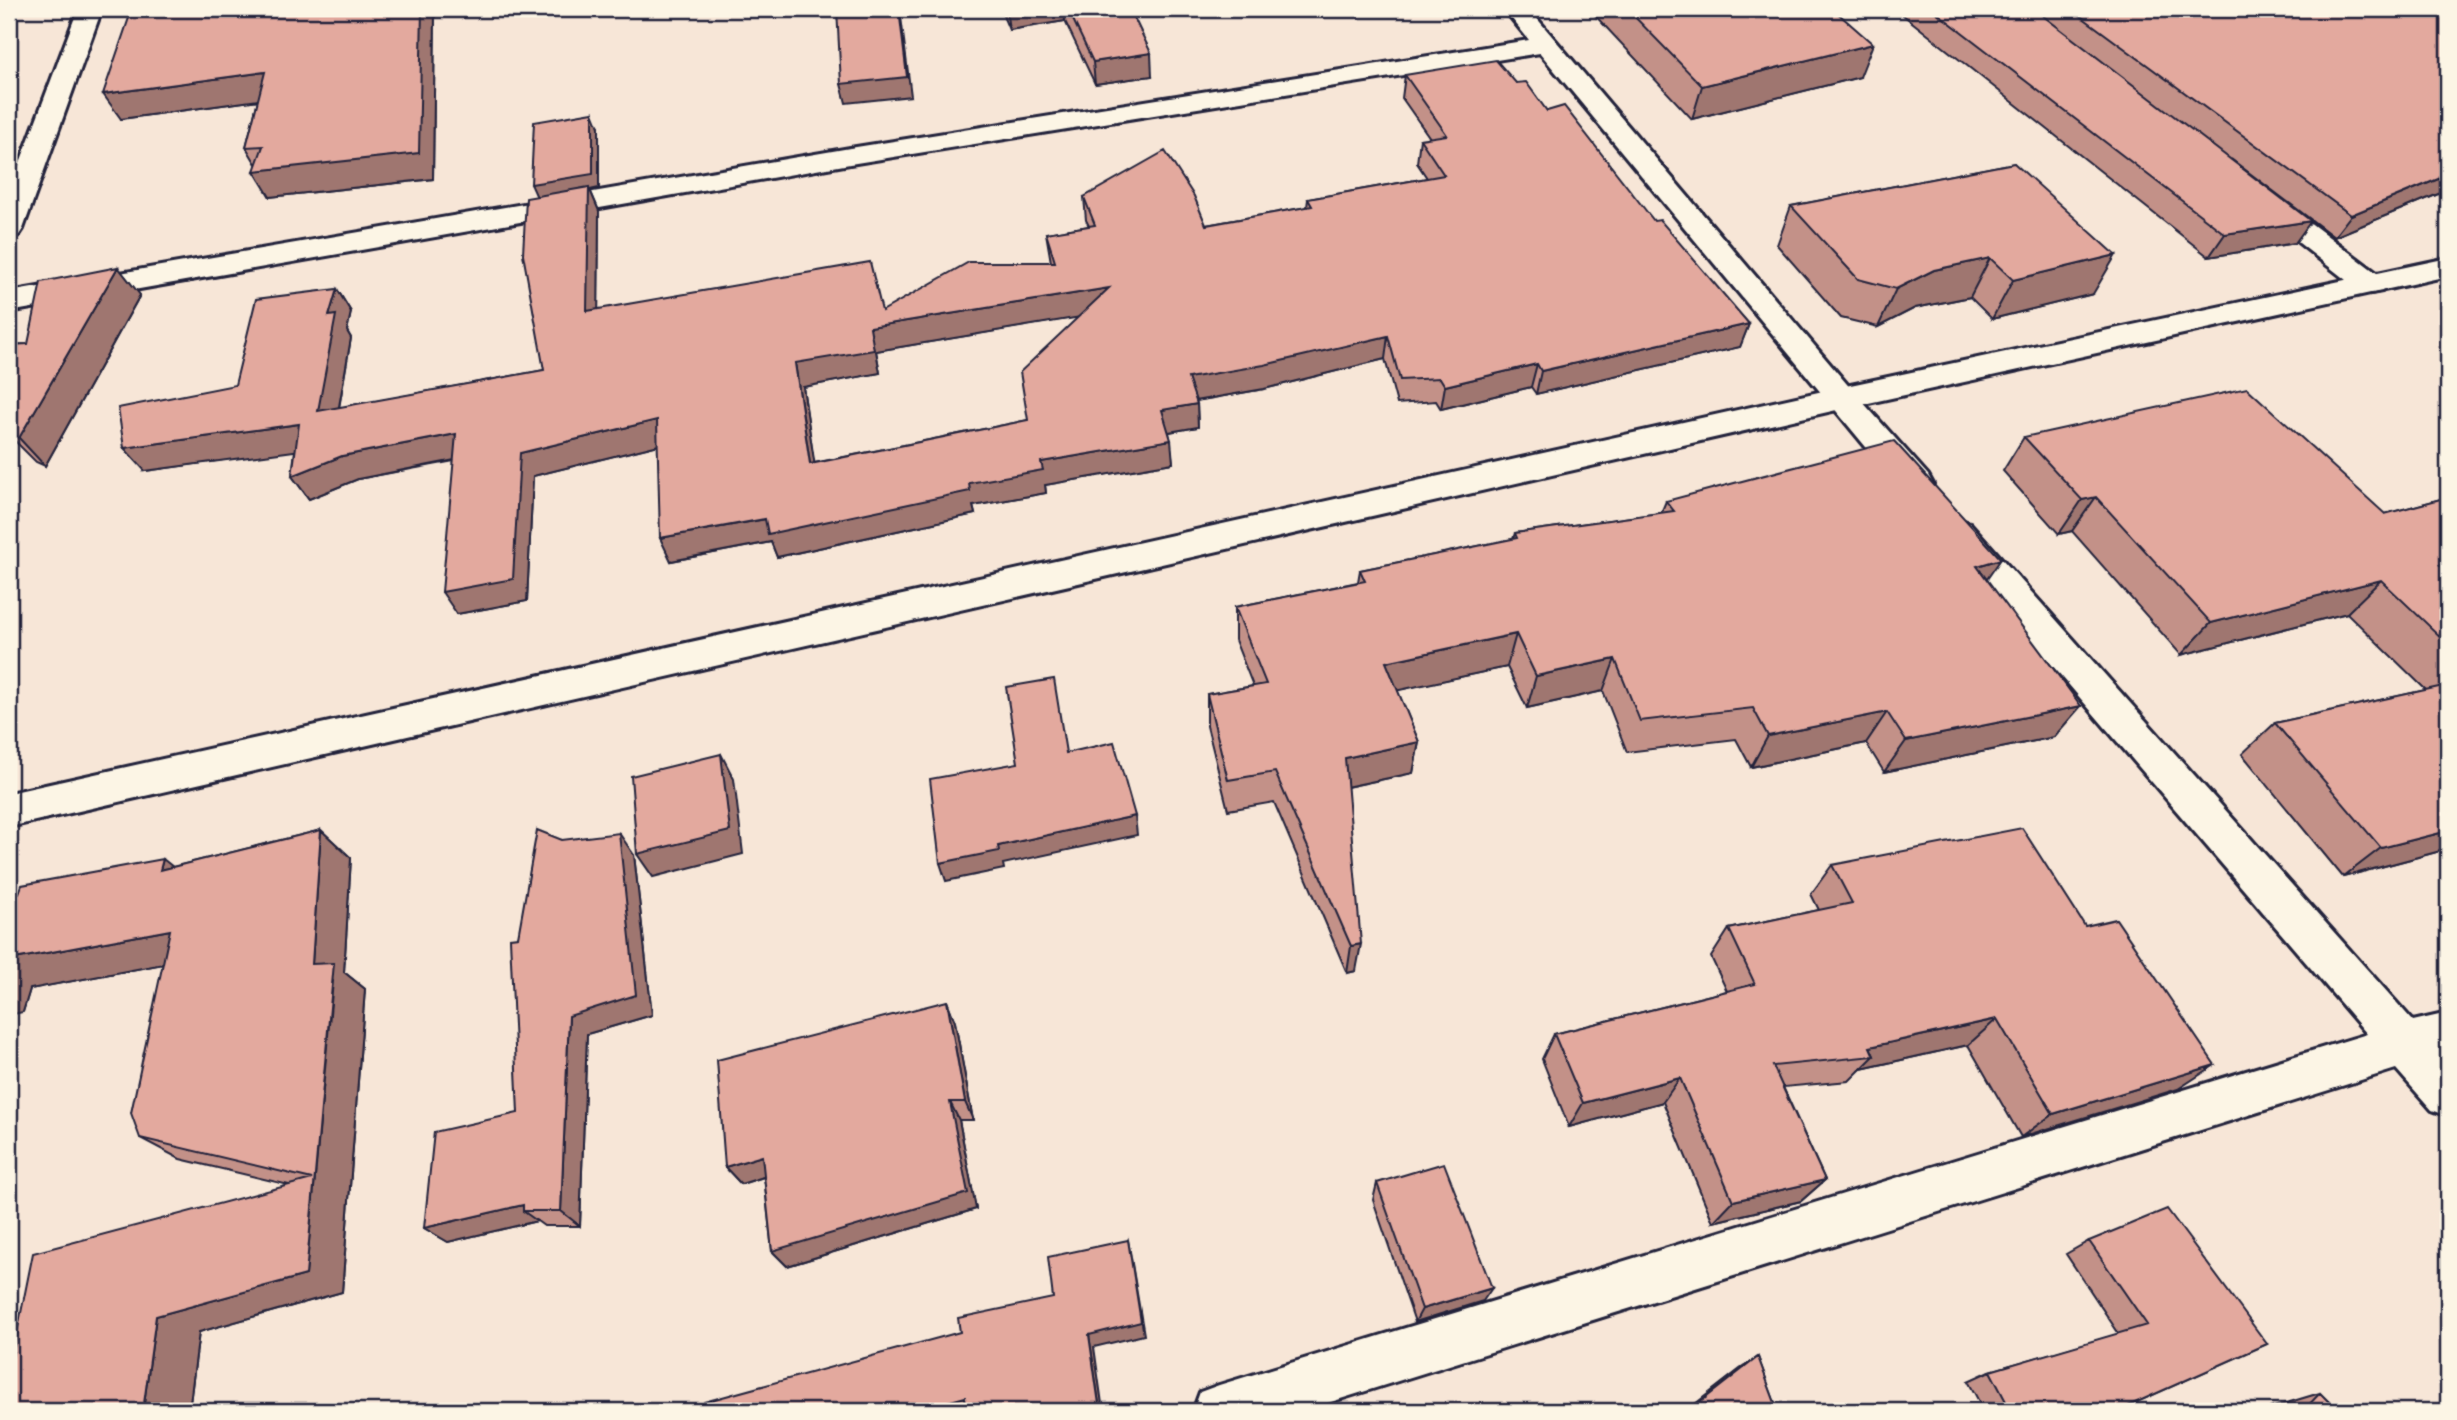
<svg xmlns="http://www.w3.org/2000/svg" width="2457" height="1420" font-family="'Playpen Sans',sans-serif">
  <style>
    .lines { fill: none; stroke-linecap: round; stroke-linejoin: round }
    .minor-casing { stroke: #22223b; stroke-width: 6 }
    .tertiary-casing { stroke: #22223b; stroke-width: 6 }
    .minor { fill: #fcf5e5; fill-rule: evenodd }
    .tertiary { fill: #fcf5e5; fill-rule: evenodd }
    .wall { fill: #c39188; stroke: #22223b; stroke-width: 2; fill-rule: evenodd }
    .shaded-wall { fill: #9f766f; stroke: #22223b; stroke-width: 2 }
    .building { fill: #e3a99e; stroke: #22223b; stroke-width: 2; fill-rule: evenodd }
  </style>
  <rect width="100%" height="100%" fill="#f7e6d7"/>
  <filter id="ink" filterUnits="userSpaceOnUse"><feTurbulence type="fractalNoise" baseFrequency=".0143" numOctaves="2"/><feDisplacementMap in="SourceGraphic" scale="14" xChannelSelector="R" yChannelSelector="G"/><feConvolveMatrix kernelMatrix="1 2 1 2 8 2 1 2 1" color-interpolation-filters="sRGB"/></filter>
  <g filter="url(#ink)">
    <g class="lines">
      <!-- minor casing -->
      <g class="minor-casing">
        <path id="minor" d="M78,9H102L23,229L19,235L9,238V192Z
          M1504,9H1529L1852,390L1928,475L1933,484L1928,493L1916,496L1904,493L1540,53L850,164L9,312V292L850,148L1529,40Z
          M2262,192L2272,194L2382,277L2386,284L2382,291L2371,293L2360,291L2252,206L2248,200L2252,194Z
          M1958,519L1970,523L2413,1021L2448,1013V1055L2445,1056L2448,1060V1116L2432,1110L2396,1069L1302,1411H1193L1200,1392L1219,1385L2367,1034L1946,541L1941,532L1946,523Z"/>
      </g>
      <!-- tertiary casing -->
      <g class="tertiary-casing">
        <path id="tertiary" d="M2448,258V276L1841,409L9,827V793L1841,387Z"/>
      </g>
      <!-- minor -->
      <use href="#minor" class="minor"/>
      <!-- tertiary -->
      <use href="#tertiary" class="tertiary"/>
    </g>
    <!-- wall -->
    <path class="wall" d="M132,9H435L433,179L270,197L256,164L246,147L258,100L121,119Z
      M1000,9H1130L1152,76L1095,84L1065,21L1009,30Z
      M1589,9H1833L1860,77L1692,119Z
      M1899,9H2448V190L2334,237L2231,159L2295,243L2209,257L1898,11Z
      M1405,75L1516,83L1547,111L1654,221L1749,324L1740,347L1536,394L1531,387L1441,409L1436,401L1397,404L1385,359L1264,389L1196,401L1197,404L1198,427L1169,432L1173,463L1045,485L1046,493L973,506L975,514L777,557L771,542L671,561L658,445L533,476L527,601L457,614L454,461L358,479L309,499L292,476L295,450L145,471L337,289L351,312L347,331L351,338L339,408L544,370L537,196L599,127V188L590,190L599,211L598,309L882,311L1051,262L1046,233L1089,226L1086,220L1084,197L1206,225L1307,207L1308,199L1427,178L1417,163L1420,139L1430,138L1402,98ZM1078,317L1028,420L814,463L803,387L880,373L876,351Z
      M2014,163L2093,294L1992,319L1970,297L1915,308L1878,327L1841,318L1777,245L1791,206Z
      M118,267L140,295L45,466L36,462L9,435V345L28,344Z
      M2024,437L2385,514L2448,497V849L2343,877L2242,754L2275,723L2426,690L2347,613L2181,655L2072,531L2059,534L2003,471Z
      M1666,501L1987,579L2054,737L1884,772L1866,743L1751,767L1736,739L1627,752L1603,691L1527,708L1507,667L1397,690L1419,742L1413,773L1347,787L1356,971L1347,973L1274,802L1228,810L1207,726V694L1253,686L1235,640V607L1358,582L1360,570L1513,539L1515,533L1661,513Z
      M321,830L351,858L344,972L365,989L342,1292L199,1332L189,1411H9L289,1185L180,1159L140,1138L163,964L30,989L23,1012L19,893L173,867Z
      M562,840L634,855L652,1015L587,1034L580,1226H544L537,1221L448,1242L424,1228L518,1113V937Z
      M1832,865L2178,1089L2021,1137L1968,1045L1861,1069L1849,1081L1783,1087L1825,1180L1801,1201L1713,1222L1663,1102L1569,1127L1542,1059L1554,1034L1727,991L1711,957L1729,929L1819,910L1811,894Z
      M947,1001L955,1022L973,1120H959L976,1209L787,1266L772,1251L764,1177L741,1184L725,1167Z
      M1377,1183L1483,1301L1415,1322L1373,1200Z
      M2089,1241L2267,1344L2117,1411H1984L1968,1381L1990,1371L2119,1334L2066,1254Z
      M1758,1357L1778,1411H1686L1740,1369Z
      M2320,1393L2338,1411H2267L2270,1408Z"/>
    <!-- shaded-wall -->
    <path class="shaded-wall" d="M422,9H435L433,179L270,197L254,171Z
      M899,9H900L911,96L846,103L841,84Z
      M1006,9H1064L1065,21L1009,30Z
      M1873,44L1860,77L1692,119L1702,86Z
      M1151,53L1152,76L1095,84L1093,62Z
      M265,72L280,97L121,119L103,94Z
      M593,112L599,127V188L590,190L599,211L598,334L531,184Z
      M2448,175V190L2334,237L2351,215Z
      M2311,221L2295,243L2209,257L2225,234Z
      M2116,255L2093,294L1992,319L2013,280Z
      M1990,258L1970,297L1915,308L1878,327L1896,289L1934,270Z
      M118,267L140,295L45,466L19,438Z
      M1109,288L1111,312L876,351L880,373L803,387L818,487L810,464L795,363L870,327Z
      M337,289L351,312L347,331L351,338L334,435L318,411L329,316Z
      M1749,324L1740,347L1536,394L1541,371Z
      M1388,336L1385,359L1264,389L1189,402L1188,378Z
      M1537,364L1531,387L1441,409L1445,386Z
      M1197,404L1198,427L1163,433L1162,410Z
      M657,420L667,443L533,476L527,601L457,614L442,592L520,453Z
      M299,424L316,448L145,471L124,448Z
      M456,434L470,457L358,479L309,499L292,476L342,456Z
      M1171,440L1173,463L1045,485L1046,493L973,506L975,514L777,557L771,542L671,561L660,538L969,483L1041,462Z
      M2096,497L2072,531L2059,534L2082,500Z
      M2001,559L1978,592L1977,566Z
      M2448,563V586L2440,565Z
      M2381,580L2347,613L2181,655L2211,623Z
      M1516,634L1507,667L1381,694L1386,662Z
      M1615,659L1603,691L1527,708L1536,676Z
      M2081,706L2054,737L1884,772L1906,741Z
      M1887,712L1866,743L1751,767L1768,736Z
      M1419,742L1413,773L1341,788L1345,758Z
      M721,754L734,779L743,854L653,877L637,854Z
      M1135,816L1137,835L1003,864L1004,869L946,881L940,863L998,846Z
      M321,830L351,858L344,972L365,989L342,1292L199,1332L189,1411H143L156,1316L306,1275L333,981L312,964Z
      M2448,831V849L2343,877L2381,848Z
      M619,833L634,855L652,1015L587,1034L580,1226L561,1211L569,1016Z
      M163,859L198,887L160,870Z
      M170,930L206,956L30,989L23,1012L9,1015V960Z
      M1361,944L1356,971L1347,973L1351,946Z
      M947,1001L955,1022L973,1120L965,1102Z
      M1997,1019L1968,1045L1861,1069L1874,1056L1870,1047Z
      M2215,1065L2178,1089L2021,1137L2053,1114Z
      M1680,1078L1663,1102L1569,1127L1583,1103Z
      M950,1102L959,1120L976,1209L787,1266L772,1251Z
      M762,1156L776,1173L741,1184L725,1167Z
      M1825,1180L1801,1201L1713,1222L1733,1201Z
      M523,1205V1211L537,1221L448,1242L424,1228Z
      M1128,1240L1144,1335L1094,1347L1103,1411H1100L1089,1335Z
      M1492,1288L1483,1301L1415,1322L1422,1309Z
      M965,1397L974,1408L962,1411H914Z"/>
    <!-- building -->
    <path class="building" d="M132,9H422L419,153L254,171L263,146L246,147L265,72L103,94Z
      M837,9H899L907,77L841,84Z
      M1068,9H1130L1151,53L1093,62Z
      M1627,9H1833L1873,44L1702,86Z
      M1932,9H2034L2311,221L2225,234Z
      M2071,9H2448V175L2351,215Z
      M1496,60L1516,83L1526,82L1547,111L1564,106L1654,221L1660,220L1749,324L1541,371L1537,364L1445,386L1440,378L1400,380L1388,336L1264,365L1188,378L1197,404L1162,410L1171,440L1041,462L1043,470L969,483L970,491L768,534L765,519L660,538L657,420L520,453L513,579L442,592L456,434L342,456L292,476L299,424L124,448L118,408L235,385L256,299L337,289L329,316L336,315L318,411L544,370L523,254L526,198L589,187L587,311L870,262L882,311L969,262H1055L1046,233L1095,225L1084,197L1165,151L1194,196L1206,225L1312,206L1308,199L1444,175L1420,139L1447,135L1405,75ZM1109,288L1020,372L1028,420L810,464L795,363L874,350L870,327Z
      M593,112V174L531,184L534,122Z
      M2014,163L2116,255L2013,280L1990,258L1934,270L1896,289L1858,279L1791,206Z
      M118,267L19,438L10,435L16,404L9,405V345L28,344L41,282Z
      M2247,388L2385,514L2448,497V563L2440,565L2448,572V644L2381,580L2211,623L2096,497L2082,500L2024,437Z
      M1894,441L2001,559L1977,566L2081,706L1906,741L1887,712L1768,736L1753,708L1640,721L1615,659L1536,676L1516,634L1386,662L1419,742L1345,758L1361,944L1351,946L1275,772L1228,780L1207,694L1266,684L1235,607L1365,581L1360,570L1517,538L1515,533L1674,511L1666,501Z
      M1054,679L1066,753L1114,742L1135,816L998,846L999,851L940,863L930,779L1018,763L1006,687Z
      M2448,685V831L2381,848L2275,723Z
      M721,754L730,831L637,854L631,776Z
      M2022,828L2085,926L2116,919L2215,1065L2053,1114L1997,1019L1870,1047L1874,1056L1773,1066L1825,1180L1733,1201L1680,1078L1583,1103L1554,1034L1755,984L1729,929L1852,903L1832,865Z
      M321,830L312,964L334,963L306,1275L156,1316L143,1411H9V1373L33,1253L312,1179L140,1138L131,1113L170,930L9,960V895L19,893L22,885L163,859L160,870Z
      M537,830L562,840L619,833L636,995L569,1016L561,1211H523V1205L424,1228L434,1132L518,1113L510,938L518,937Z
      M947,1001L965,1102H950L968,1193L772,1251L762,1156L725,1167L717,1060Z
      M1444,1163L1492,1288L1422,1309L1377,1183Z
      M2167,1209L2267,1344L2117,1411H2011L1990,1371L2147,1325L2089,1241Z
      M1128,1240L1141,1322L1089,1335L1100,1411H967L965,1397L914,1411H704V1402L960,1332L958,1318L1053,1298L1048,1257Z
      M1758,1357L1778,1411H1689Z
      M2320,1393L2338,1411H2303Z"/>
  </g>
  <!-- margin -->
  <rect width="2457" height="1420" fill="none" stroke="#fcf5e5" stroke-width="35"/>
  <rect x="18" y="18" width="2422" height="1385" fill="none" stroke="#22223b" stroke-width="2.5" filter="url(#ink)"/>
</svg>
